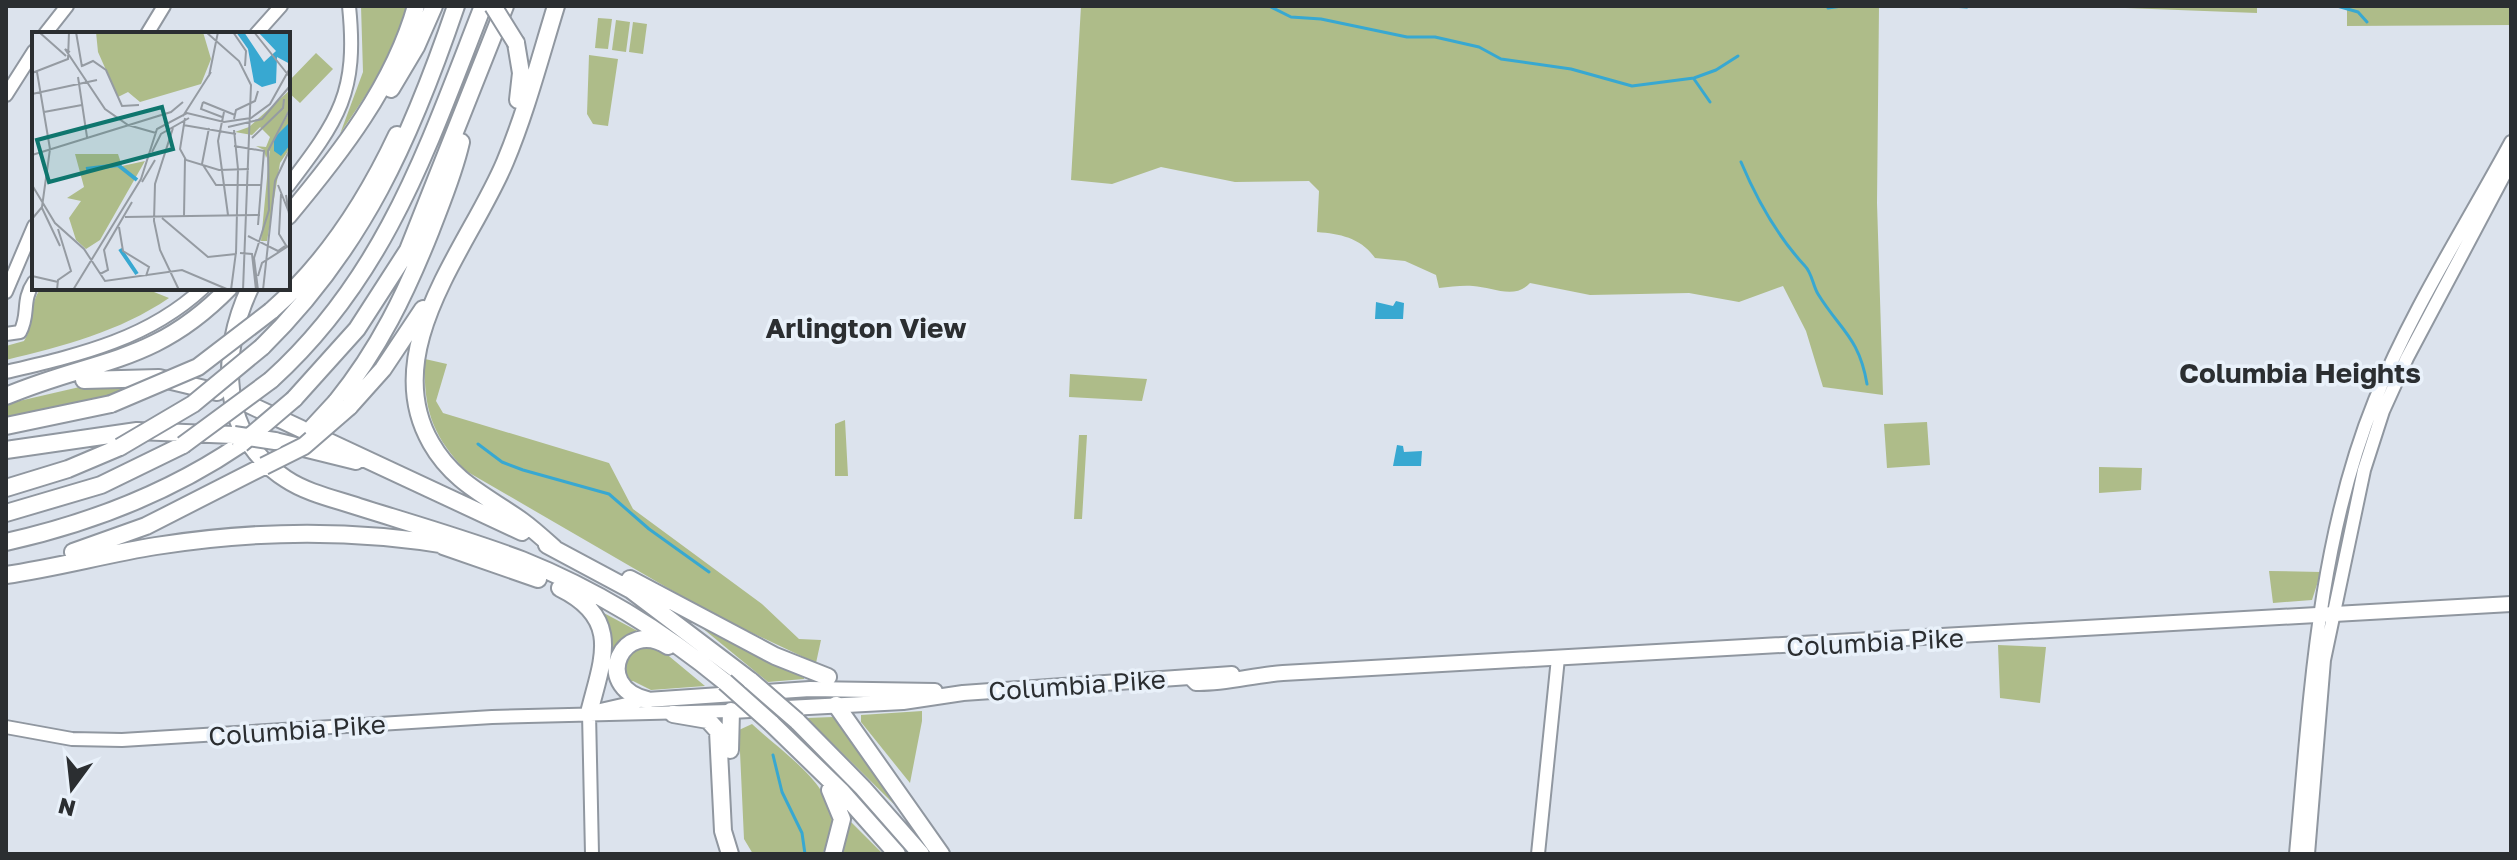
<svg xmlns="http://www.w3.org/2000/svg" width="2517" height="860" font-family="'Golos Text',sans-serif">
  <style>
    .green { fill: #aebc89 }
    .water { fill: #38a8d1 }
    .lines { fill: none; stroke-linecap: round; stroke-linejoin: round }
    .stream { stroke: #38a8d1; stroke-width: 3 }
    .secondary-casing { stroke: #9097a0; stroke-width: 16 }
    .primary-casing { stroke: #9097a0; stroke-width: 18 }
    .highway-casing { stroke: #9097a0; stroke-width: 20 }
    .secondary { stroke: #fff; stroke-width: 12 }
    .primary { stroke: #fff; stroke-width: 14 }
    .highway { stroke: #fff; stroke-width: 16 }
    .highway-bridge-casing { stroke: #9097a0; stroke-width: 20; stroke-linecap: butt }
    .highway-bridge { stroke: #fff; stroke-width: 16 }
    .labels { text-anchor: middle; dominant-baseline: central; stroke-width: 7; stroke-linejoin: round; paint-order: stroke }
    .street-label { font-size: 26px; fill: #2b2e31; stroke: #e9f1fa }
    .neighbourhood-label { font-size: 28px; font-weight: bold; fill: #2b2e31; stroke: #e9f1fa }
    .inset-river { fill: none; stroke: #38a8d1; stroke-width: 4 }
    .inset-road { fill: none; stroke: #959ba2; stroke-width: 2 }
    .view { fill: #0f766e; fill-opacity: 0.15; stroke: #0f766e; stroke-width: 4 }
    .inset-edge { fill: none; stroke: #2b2e31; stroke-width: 4 }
  </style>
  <rect width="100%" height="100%" fill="#dce3ed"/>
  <!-- green -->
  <path class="green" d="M361,6H406C398,52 365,96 340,134L363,72Z
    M1081,6H1879L1877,203L1883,395L1823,387L1806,331L1783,286L1739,302L1689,293L1590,295L1530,283C1515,300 1492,287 1473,286C1462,285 1450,287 1439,288L1436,275L1405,261L1375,258C1361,238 1341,234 1317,232L1319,191L1309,181L1235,182L1161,167L1112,184L1071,180Z
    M2073,6H2257V13Z
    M2347,6H2511V25L2347,26Z
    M598,18L612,19L608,49L595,48Z
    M616,20L630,22L626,52L612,50Z
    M633,22L647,24L643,54L629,52Z
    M316,53L333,69L300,103L288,92V82Z
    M589,55L618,59L608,126L593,124L587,114Z
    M41,288H144L169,298C119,332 63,346 6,360V346L24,341C35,324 28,305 41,288Z
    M425,359L447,364L436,401L443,413L609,463L633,509L762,604L799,639L821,640L816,663L716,616L466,471C432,435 423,409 425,359Z
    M1070,374L1147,379L1142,401L1069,397Z
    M144,383L98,399L6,418V404L84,386Z
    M845,420L848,476H835V424Z
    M1927,422L1930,465L1887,468L1884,424Z
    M1079,435H1087L1082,519H1074Z
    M2099,467L2142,468L2141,490L2099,493Z
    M2269,571L2321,572L2312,600L2273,603Z
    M600,611L645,635L612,658L611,638Z
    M703,625L804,678V679L768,682L701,627Z
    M1998,645L2046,647L2040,703L2000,698Z
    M641,646L658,647L705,686L651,690L633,681L628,682C623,665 625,656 641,646Z
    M922,711V721L910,783L861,722V715Z
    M833,717L903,810L909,819L807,718Z
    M752,724C789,759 858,799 822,854H753L744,839L739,730Z
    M848,819L883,854H839L847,835Z"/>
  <!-- water -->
  <path class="water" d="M1396,301L1404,303L1403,319H1375L1376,302L1393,306Z
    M1397,445L1403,446L1404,452L1422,451L1421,466H1393Z"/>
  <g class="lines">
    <!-- stream -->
    <path class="stream" d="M1269,6L1291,17L1321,19L1407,37H1435L1479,47L1501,59L1571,69L1632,86L1694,78L1716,70L1738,56
      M1951,6L1967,7
      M2337,6L2358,12L2367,22
      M1828,8L1842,6
      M1694,79L1710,102
      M1741,162C1757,200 1778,237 1805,266C1812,273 1813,286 1818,294C1840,330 1859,337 1867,384
      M478,444L502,462L523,470L609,494L649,529L709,572
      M773,755L782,792L802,833L805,854"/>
    <!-- secondary casing -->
    <g class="secondary-casing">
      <path id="secondary" d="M45,34L67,6
        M147,34L164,6
        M256,34L281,6
        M6,95L34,51
        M288,186C339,119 358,93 349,6
        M6,292L34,226
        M6,334L20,332C30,314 21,301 34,282
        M6,372C78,355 147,340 203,288
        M596,711L644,700
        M589,713L592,854
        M6,727L72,739L122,740L492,717L731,711
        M1538,854L1558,658
        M2296,854C2310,702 2317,543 2375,400C2411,311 2465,227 2511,142
        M2308,854L2324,660L2364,470L2383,411L2407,358L2511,162"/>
    </g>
    <!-- primary casing -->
    <g class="primary-casing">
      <path id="primary" d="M1191,678L1196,683C1225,684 1253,675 1283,673L2511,604
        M647,700L810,689L935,691
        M731,711L903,702L963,693L1232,674"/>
    </g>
    <!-- highway casing -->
    <g class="highway-casing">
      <path id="highway" d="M516,43L521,73L518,100
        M391,89L416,47L434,6
        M288,216C340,154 394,85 416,6
        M250,288C219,353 219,436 286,479C307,493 335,499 359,507C413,524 469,540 522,560C597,590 663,631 725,682
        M271,311C326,263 366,201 397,135
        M262,347C363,248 411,138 456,6
        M84,380L159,378L217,392
        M271,380C386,276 428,146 483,6
        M6,396C96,358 154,365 229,288
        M294,399L357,329L408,250L505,6
        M336,402C379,349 406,293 431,230C442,201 454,173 461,142
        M250,405L522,532
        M349,407L383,369L423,309
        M6,426L111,404
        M275,441L356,461
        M6,450L137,431L234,435
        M6,488L68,469L120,447
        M6,513L101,485L183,445
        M6,542C91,523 169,493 241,444
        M547,545L631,590L751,681
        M443,546L538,579
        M554,548C544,539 533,529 522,521C487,496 453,482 431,443C377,349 470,246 505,162C526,112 540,58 556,6
        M73,552L146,526L264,466
        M6,575C56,568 106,554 156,546C256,530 354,529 453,546
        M630,579L775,656L828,677
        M560,588C623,619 602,660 589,713
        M647,700C590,686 623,617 668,646
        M836,705L941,854
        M673,714L708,720L718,731L723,831L730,854
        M797,721L863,788L921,854
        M771,723L842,792L897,854
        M730,750L731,711
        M830,790L842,819L833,854"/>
    </g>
    <!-- secondary -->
    <use href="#secondary" class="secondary"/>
    <!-- primary -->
    <use href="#primary" class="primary"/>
    <!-- highway -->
    <use href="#highway" class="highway"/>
    <!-- highway-bridge casing -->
    <g class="highway-bridge-casing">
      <path id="highway-bridge" d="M493,6L516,43
        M111,404L198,367L271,311
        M312,428L336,402
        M234,435L275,441
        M241,444L294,399
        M183,445L271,380
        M120,447L193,404L262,347
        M264,466L304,446L349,407
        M751,681L797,721
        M725,682L771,723"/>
    </g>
    <!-- highway-bridge -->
    <use href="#highway-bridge" class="highway-bridge"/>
  </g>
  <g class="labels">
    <!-- street labels -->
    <g class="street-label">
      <text transform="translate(1875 642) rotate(-3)">Columbia Pike</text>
      <text transform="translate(1077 685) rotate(-4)">Columbia Pike</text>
      <text transform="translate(297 730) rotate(-4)">Columbia Pike</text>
    </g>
    <!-- neighbourhood labels -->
    <g class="neighbourhood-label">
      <text x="866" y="327">Arlington View</text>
      <text x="2300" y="372">Columbia Heights</text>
    </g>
  </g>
  <!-- overview -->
  <g transform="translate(32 32)">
    <rect width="258" height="258" fill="#dce3ed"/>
    <path d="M64,0H171L179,27L169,52L108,70L96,60L86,65L66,20ZM258,58V75L234,126L232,118L224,114L234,115L238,105L228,95L251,73L220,103L203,100L217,95ZM258,79V116L248,131L235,209H229L238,115ZM43,122H86L90,134L113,129L68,208L54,217L44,208L37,186L49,169L35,166L52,155Z" fill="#aebc89"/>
    <path d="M204,0H212L232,30L244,19L226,0H258V32L245,25L244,51L230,55L222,50L216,17ZM258,90V113L249,124L242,119V106Z" fill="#38a8d1"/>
    <path class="inset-river" d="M54,137L86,133L105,148M88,217L105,242"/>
    <path class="inset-road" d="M7,0L34,24M44,0L50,35M174,0L207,29L219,53L211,258M201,0L214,19L213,34M222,0L257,44M38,20L33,17L73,77L96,93L124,101M50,34L61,29L74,38L90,74L107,73M5,40L18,117M0,41L36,27L37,0M177,44L186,0M46,45L55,105M0,62L65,48M171,70L169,77L190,85M171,70L203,83M12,80L50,73M192,80L186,109L196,183M151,84L179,40M153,86L148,117L154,128L187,138L217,137M202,87L204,78L223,69L226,59M151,93L204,102M196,95L230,87L258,54M141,96L123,152L122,189L128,218L147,258M202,98L206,137M220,106L251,76L252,67M202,114L232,119L226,193M120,120L129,102L157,86M0,123L139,80L151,70M170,132L177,96M171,133L184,153H229M110,150L123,128M0,153L23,191L52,217L73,249L150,238L197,258M246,153L258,183M249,162L247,202L255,215M254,163L258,188M10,176L28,214M152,184L153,126M93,185L228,183M130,186L176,225L204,222M0,187L10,175L18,117M87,195L91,219L117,235L114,244M216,204L246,219L253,214M208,221L220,222L224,258M204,222L206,137M68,242L76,238L72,218L100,170M0,244L26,250M226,244L230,231L258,213M25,258L26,248L39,239L26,197M41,258L109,147L125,97L155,81L192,90L219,86L238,72L258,36M199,258L204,220M226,258L222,226L237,178L236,119L258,77M231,258L243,149L258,117"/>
    <path class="view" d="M130,75L141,117L17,150L5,108Z"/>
    <rect width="258" height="258" class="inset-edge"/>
  </g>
  <!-- border -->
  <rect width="2517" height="860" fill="none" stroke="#2b2e31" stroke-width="16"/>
  <!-- north arrow -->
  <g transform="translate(72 788) rotate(195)" stroke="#e9f1fa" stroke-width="6" paint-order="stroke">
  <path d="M0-6L14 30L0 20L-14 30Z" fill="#2b2e31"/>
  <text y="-12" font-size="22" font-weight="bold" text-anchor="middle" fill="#2b2e31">N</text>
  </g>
</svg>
